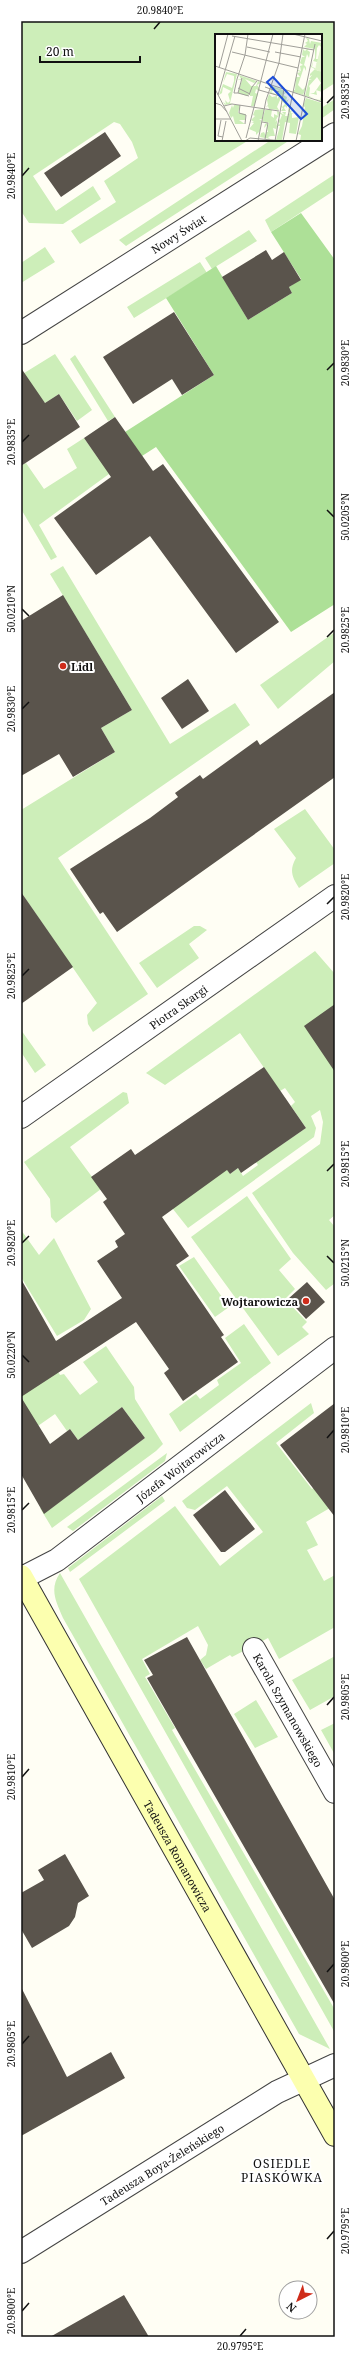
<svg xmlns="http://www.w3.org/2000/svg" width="356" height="2358" font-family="'Noto Serif',serif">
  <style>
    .green { fill: #cdeeb9 }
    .forest { fill: #ade097 }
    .building { fill: #5a544c }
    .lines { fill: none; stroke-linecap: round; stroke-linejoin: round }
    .street-casing { stroke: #444; stroke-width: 24 }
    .secondary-casing { stroke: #333; stroke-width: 24 }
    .street { stroke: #fff; stroke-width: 22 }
    .secondary { stroke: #fcffaf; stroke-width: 22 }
    .ticks { fill: none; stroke: #111; stroke-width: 1.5 }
    .poi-dot { fill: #cf2c1a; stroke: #fff; stroke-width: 1.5 }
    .labels { text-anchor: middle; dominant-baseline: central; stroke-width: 4; stroke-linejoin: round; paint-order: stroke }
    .street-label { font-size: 11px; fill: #111; stroke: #fff }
    .poi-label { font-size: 11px; font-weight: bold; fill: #111; stroke: #fff; text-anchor: start }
    .neighbourhood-label { font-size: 12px; letter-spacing: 1px; fill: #111; stroke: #fff }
    .inset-road { fill: none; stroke: #a09f99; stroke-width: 1 }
    .view { fill: #1d4ed8; fill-opacity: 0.15; stroke: #1d4ed8; stroke-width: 2 }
    .inset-edge { fill: none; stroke: #111; stroke-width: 2 }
    .neatline { fill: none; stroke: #111; stroke-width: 1.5 }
    .ticks-label { font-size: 10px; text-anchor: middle; fill: #111 }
  </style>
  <rect width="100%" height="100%" fill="#fffef4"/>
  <!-- green -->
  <path class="green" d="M21,21H335V83L321,92V35H216V140H249L80,244L71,231L116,202L104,181L138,158L132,142L120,124L114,122L33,176L56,211L93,186L101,199L63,224L29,223L21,211Z
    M335,99V109L321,119V108Z
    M271,140H290L126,246L119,240Z
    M335,174V190L271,232L265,220Z
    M249,230L257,241L212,269L205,258Z
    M45,247L55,262L21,283V263Z
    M200,262L207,273L134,318L127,307Z
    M55,354L92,410L77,421L59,394L45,403L21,375Z
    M75,355L115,417L108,421L70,359Z
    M84,438L98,458L130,438L142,456L112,478L109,474L39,525L57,557L51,560L21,509V466L26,463L44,489L77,468L67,449Z
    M63,566L170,744L235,703L250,725L58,858L148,994L93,1032L88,1024L87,1015L97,1003L21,892V810L115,752L101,728L132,710L50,574Z
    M335,632V661L278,709L260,685Z
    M305,809L335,850V863L299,888C292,877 289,870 296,858L274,829Z
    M194,926H200L207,930L189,944L199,958L157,988L139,963Z
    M315,951L335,974V1215L329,1220L335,1227V1283L326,1290L293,1253L252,1193L320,1144L323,1122L320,1110L311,1116L316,1128L314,1137L188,1228L169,1204L226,1168L230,1174L238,1168L243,1176L258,1165L256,1162L306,1128L291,1106L295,1102L285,1088L280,1091L240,1033L165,1085L146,1073Z
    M21,1030L46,1065L35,1073L21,1052Z
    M123,1092L127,1093L129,1103L70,1147L101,1189L56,1223L51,1217L50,1199L24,1162Z
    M247,1196L291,1259L279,1270L295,1289L285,1299L307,1322L302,1327L309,1334L278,1356L191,1237Z
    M21,1230L39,1255L54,1238L91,1309L84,1320L57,1336L21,1277Z
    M194,1257L229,1307L215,1317L179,1266Z
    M244,1324L271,1363L180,1432L169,1414L196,1394L200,1399L219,1385L217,1380L241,1363L225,1338Z
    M106,1346L134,1387L135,1399L163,1444L156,1451L52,1528L40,1508L50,1509L145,1438L122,1407L78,1440L70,1429L67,1431L55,1414L25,1435L21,1378L50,1359L60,1375L64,1374L80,1395L98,1382L83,1362Z
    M311,1403L314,1413L276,1443L312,1489L335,1472V1505L306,1522L318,1545L307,1550L324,1581L335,1575V1627L279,1659L268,1638L232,1657L230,1655L206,1669L200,1660L206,1655L208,1645L198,1626L142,1659L150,1674L145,1677L175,1728L172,1730L335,2010V2033L79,1579L175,1506L220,1566L263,1532L227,1486L195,1510L187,1508L182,1501Z
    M167,1453L165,1461L73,1531L67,1527Z
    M162,1496L165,1501L70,1572L68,1568Z
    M60,1573L330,2049L299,2034L63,1618C56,1602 49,1589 60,1573Z
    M335,1656V1696L310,1710L292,1680Z
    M256,1700L278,1737L255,1748L234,1714Z
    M335,1723V1755L321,1730Z"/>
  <!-- forest -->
  <path class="forest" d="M301,213L335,260V604L291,632L156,447L142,456L125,432L214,375L166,298L216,266L248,320L292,293L289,287L301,279L271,232Z"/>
  <!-- building -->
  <path class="building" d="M105,132L121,156L61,197L44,173Z
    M266,250L272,260L284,252L301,280L289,287L292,293L248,320L222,277Z
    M174,312L214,375L182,395L172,379L133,404L103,357Z
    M21,368L45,403L59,394L80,427L21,466Z
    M115,417L153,471L163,464L279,622L236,653L150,536L96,575L54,518L111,477L84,438Z
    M63,595L132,710L101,728L115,752L73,777L59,754L21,776V621Z
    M188,679L209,711L182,729L161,698Z
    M335,692V777L117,932L103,912L100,914L70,869L150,818L178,797L175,793L200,775L203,779L257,740L260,745Z
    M21,892L73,967L21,1004Z
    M335,1004V1072L304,1026Z
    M264,1067L306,1128L241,1173L238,1168L230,1174L227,1170L162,1217L189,1256L176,1265L224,1335L221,1337L238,1362L183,1401L164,1373L169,1369L136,1322L21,1397L50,1444L70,1429L78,1440L122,1407L145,1438L44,1514L21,1474V1279L56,1341L122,1298L97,1261L118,1247L115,1241L125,1234L103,1202L107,1199L91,1177L131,1149L135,1155Z
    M307,1282L325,1302L306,1319L288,1299Z
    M335,1403V1517L280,1445Z
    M225,1490L255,1529L225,1552H221L193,1515Z
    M187,1637L335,1900V2005L147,1678L153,1675L144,1660Z
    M65,1854L89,1896L78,1903L75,1917L69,1926L32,1948L21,1929V1893L44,1880L38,1870Z
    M21,1987L67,2077L111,2052L125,2078L21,2136Z
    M124,2295L149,2337H50Z"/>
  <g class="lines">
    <!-- street casing -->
    <g class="street-casing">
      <g id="street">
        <path id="s1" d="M21,333L335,134"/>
        <path id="s2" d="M21,1117L335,896"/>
        <path id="s3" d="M22,1578L57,1560L335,1348"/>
        <path id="s4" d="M254,1649L335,1792"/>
        <path id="s5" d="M21,2252L277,2092L335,2065"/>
      </g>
    </g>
    <!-- secondary casing -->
    <g class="secondary-casing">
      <g id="secondary">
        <path id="s6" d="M21,1576L335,2135"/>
      </g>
    </g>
    <!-- street -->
    <use href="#street" class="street"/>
    <!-- secondary -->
    <use href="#secondary" class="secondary"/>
  </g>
  <!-- ticks -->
  <path class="ticks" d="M154,29L160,22M327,103L334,96M22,176L29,168M327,370L334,363M22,442L29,435M327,510L334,517M22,609L29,616M327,637L334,630M22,709L29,702M327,904L334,897M22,976L29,969M327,1171L334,1164M22,1243L29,1236M327,1256L334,1263M22,1355L29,1362M327,1438L334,1430M22,1510L29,1503M327,1705L334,1697M22,1777L29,1769M327,1972L334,1964M22,2044L29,2036M327,2239L334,2231M22,2311L29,2303M240,2336L246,2329"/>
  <!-- markers -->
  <g class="poi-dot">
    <circle cx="63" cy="666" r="4"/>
    <circle cx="306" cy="1301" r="4"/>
  </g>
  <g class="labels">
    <!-- street labels -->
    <g class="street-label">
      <text stroke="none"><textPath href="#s1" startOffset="186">Nowy Świat</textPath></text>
      <text stroke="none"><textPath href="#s2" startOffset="192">Piotra Skargi</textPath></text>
      <text stroke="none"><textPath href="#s3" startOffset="194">Józefa Wojtarowicza</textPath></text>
      <text stroke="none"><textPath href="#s4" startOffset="70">Karola Szymanowskiego</textPath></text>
      <text stroke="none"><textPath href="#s6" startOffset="321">Tadeusza Romanowicza</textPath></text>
      <text stroke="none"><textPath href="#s5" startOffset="166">Tadeusza Boya-Żeleńskiego</textPath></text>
    </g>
    <!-- poi labels -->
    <g class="poi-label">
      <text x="71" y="666">Lidl</text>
      <text x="298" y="1301" text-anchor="end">Wojtarowicza</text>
    </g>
    <!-- neighbourhood labels -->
    <g class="neighbourhood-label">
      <text x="282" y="2163">OSIEDLE<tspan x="282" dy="14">PIASKÓWKA</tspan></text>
    </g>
  </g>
  <!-- overview -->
  <g transform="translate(215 34)">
    <rect width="107" height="107" fill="#fffef4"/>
    <path d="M91,4L97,5H94L95,10L96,7L107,9V14L104,11L102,14L101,25H103L106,15L103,27H102H103L100,34L103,37V33L105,34L103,29L107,16V35H103L107,37V68L99,65L105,66L107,58L101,56L102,61L95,59H99L106,49L102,43L94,52L95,54L94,62L98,64L90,62L92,54L94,57L92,54L94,46L97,45H94L97,41L95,42V40L100,35L96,33L98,27L97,33L100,34L102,28L98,27L100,24V15L89,13L92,10L90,9L93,7ZM88,15L90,17L92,15L96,16H92L95,18L94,24L92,20L89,31L91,33V37L89,33L83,51L88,56L92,50L88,61L78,58V56H80L81,43H85L82,39L86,38L83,37V36L86,37L85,32L88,31L85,29L87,23H90L87,21ZM11,38L22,40L15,69H18L10,71L8,68L11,70L10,66L13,69L15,67L13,60L16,57L8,53L7,59L4,61L8,50L17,54L19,47V42L12,40L8,49ZM24,41L42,47L39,49L30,45L36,52H41L43,47L46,49L42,51L45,55L44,57L41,55L40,59L43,60L39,72H36L38,62H35V59L32,62L23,59L28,43L26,46L22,45H26ZM57,52L68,56L69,59L71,57L72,58L68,61L72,63L71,67L74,65L71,70L72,72V74L70,72L69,74L71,77H66L68,74L66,73V70L67,73L70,70L67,67L66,70L68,59L62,73L64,76L54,75L53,72L50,74L53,71L52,66L55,67L52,66L54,60L57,63L62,62V65L64,62V60L63,62L55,59L56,55L59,56L56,58L63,61L60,57L65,56L56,55ZM91,64L107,69V107H85L86,101L83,100L87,92L90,73L88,72ZM17,71L18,74L19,71H25L23,79L31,80L30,86H24L30,90H20L18,82L16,84L14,79ZM74,72V76L76,77L78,73L76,79L79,80H77V84L84,83L81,100L74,99L75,89L70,88L67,106H61L65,92H63L61,89L62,92L61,98V95L58,94L60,102H56L53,103L55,105L45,103L46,99L49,98L51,102V98H53L52,94V91L49,94L50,90L52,89L53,92L54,89L47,87L50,76H57L56,82L59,84V80L63,82L60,88L62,86V89L64,91L65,89L63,88L64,85L65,86L67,81L64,79V80L63,84L62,77L70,81L67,78H71L70,82H74L72,81L75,79L73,77ZM49,75L47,85H44L46,86L45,97L41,101V98L34,95L39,89L36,88H39L36,86L40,82L38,81L40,76Z" fill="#cdeeb9"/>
    <path d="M106,12L107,13V38L100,36Z" fill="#e0f4cc"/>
    <path class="inset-road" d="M78,0L107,7M17,2L99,16M32,13L55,18M17,18L83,34M60,18L86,23M0,32L107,68M4,34L13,0M27,44L23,59L34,62M50,53L64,58M23,54L35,60M0,55L27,107M44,56L65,62M23,59H19L22,45L30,21L33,0M3,61L20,2M34,61L37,53L42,47M89,62L100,10M0,69L6,71L12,78M25,71L24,79L31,81L30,90M9,72L17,70L64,77M0,85H16M6,86L3,102L8,103M47,88L53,89L50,105M31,104L58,0M7,107L11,87M30,107L35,104L68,107M43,107L51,66L64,29L68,0M60,107L69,55M68,107L90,0M81,107L90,63"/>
    <path class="view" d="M58,43L92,80L86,85L52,48Z"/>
    <rect width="107" height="107" class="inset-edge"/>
  </g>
  <!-- border -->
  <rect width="356" height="2358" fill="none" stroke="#ffffff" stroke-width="44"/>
  <!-- north arrow -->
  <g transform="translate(298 2300) rotate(222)"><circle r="19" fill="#ffffff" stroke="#a0a0a0"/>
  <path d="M0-3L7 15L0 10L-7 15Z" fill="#cf2c1a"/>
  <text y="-6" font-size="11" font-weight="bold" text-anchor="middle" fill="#111111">N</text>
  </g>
  <!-- scale -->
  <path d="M40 56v6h100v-6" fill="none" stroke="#111111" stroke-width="2"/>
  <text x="46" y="56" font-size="12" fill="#111111" stroke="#ffffff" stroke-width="3" paint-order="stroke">20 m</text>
  <rect x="22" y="22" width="312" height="2314" class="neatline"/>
  <g class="ticks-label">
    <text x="160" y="14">20.9840°E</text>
    <text transform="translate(345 96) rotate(-90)" y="4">20.9835°E</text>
    <text transform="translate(11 176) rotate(-90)" y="4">20.9840°E</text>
    <text transform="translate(345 363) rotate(-90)" y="4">20.9830°E</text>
    <text transform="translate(11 442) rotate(-90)" y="4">20.9835°E</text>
    <text transform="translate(345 517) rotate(-90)" y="4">50.0205°N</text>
    <text transform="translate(11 609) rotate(-90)" y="4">50.0210°N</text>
    <text transform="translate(345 630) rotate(-90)" y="4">20.9825°E</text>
    <text transform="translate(11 709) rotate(-90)" y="4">20.9830°E</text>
    <text transform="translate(345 897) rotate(-90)" y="4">20.9820°E</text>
    <text transform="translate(11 976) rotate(-90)" y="4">20.9825°E</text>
    <text transform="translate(345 1164) rotate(-90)" y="4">20.9815°E</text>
    <text transform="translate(11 1243) rotate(-90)" y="4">20.9820°E</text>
    <text transform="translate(345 1263) rotate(-90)" y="4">50.0215°N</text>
    <text transform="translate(11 1355) rotate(-90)" y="4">50.0220°N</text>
    <text transform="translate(345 1430) rotate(-90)" y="4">20.9810°E</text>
    <text transform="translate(11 1510) rotate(-90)" y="4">20.9815°E</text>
    <text transform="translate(345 1697) rotate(-90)" y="4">20.9805°E</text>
    <text transform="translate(11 1777) rotate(-90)" y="4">20.9810°E</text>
    <text transform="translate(345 1964) rotate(-90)" y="4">20.9800°E</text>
    <text transform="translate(11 2044) rotate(-90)" y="4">20.9805°E</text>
    <text transform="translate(345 2231) rotate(-90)" y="4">20.9795°E</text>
    <text transform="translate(11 2311) rotate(-90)" y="4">20.9800°E</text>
    <text x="240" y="2350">20.9795°E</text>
  </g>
</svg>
